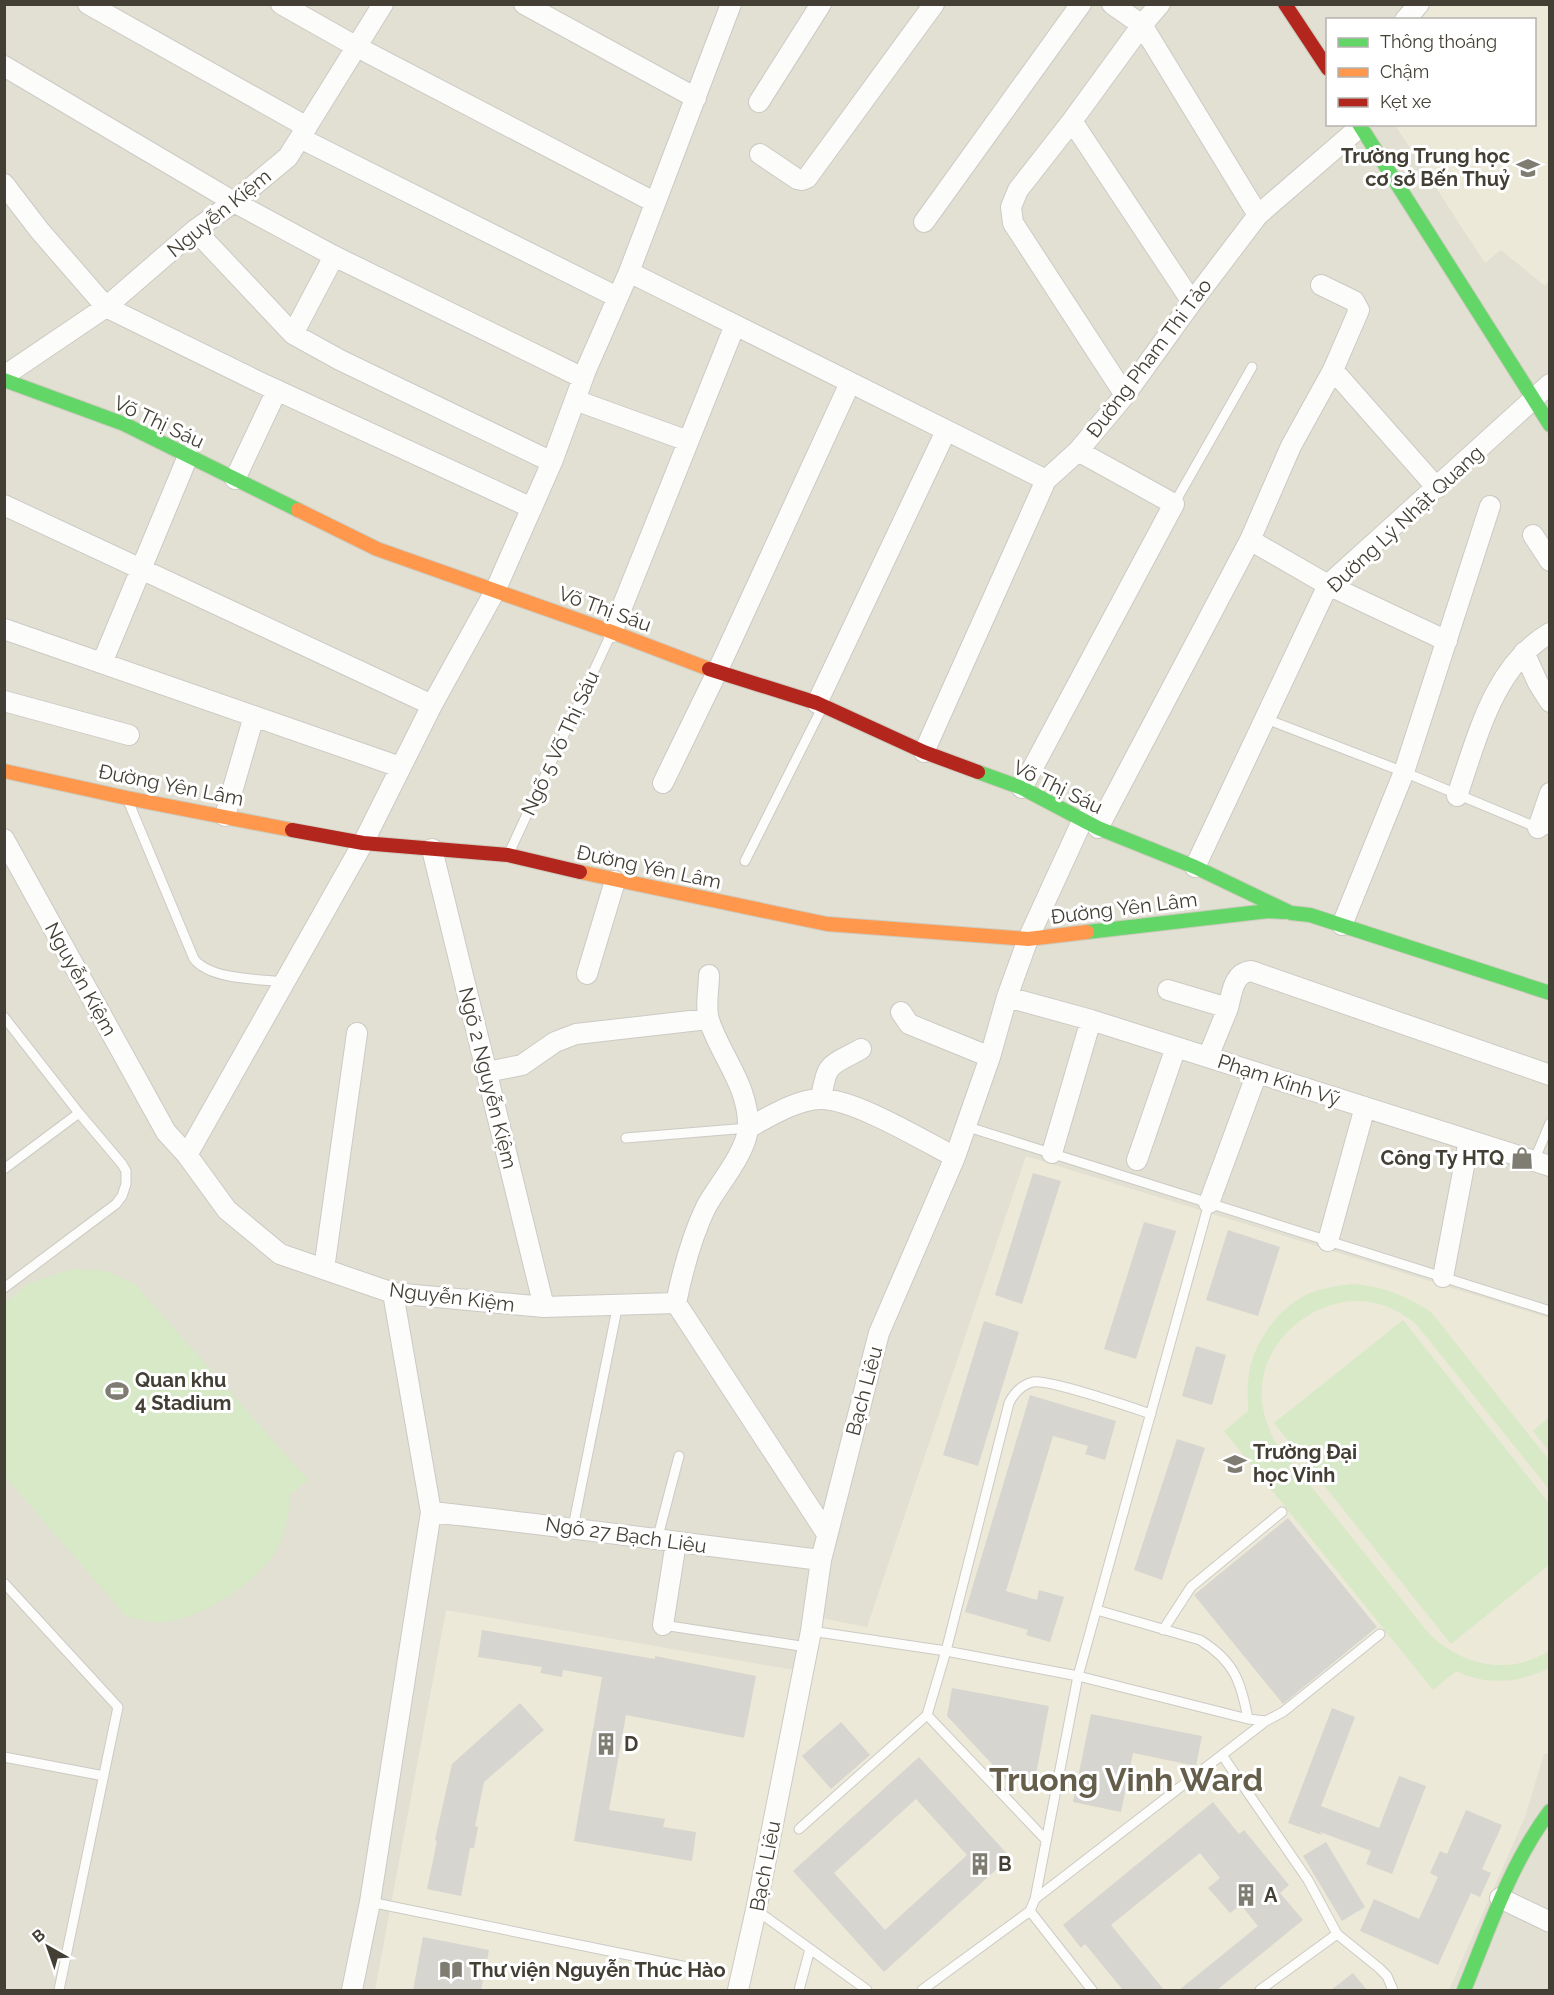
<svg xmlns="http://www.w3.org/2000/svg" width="1554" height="1995" font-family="Raleway,sans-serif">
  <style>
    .residential { fill: #e2dfd3; fill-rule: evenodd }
    .education { fill: #ece9d8 }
    .green { fill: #d7e9c6 }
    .building { fill: #d7d5cf; fill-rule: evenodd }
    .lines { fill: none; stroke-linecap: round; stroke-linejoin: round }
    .lane-casing { stroke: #cccac4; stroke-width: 11 }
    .street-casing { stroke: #cccac4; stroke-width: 22 }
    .fast-casing { stroke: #cdcbbe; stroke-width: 16 }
    .slow-casing { stroke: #cdcbbe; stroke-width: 16 }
    .jam-casing { stroke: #cdcbbe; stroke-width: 16 }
    .lane { stroke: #fcfcfb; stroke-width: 9 }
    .street { stroke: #fcfcfb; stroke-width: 20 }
    .fast { stroke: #63d668; stroke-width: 14 }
    .slow { stroke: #ff974d; stroke-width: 14 }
    .jam { stroke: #b3261e; stroke-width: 14 }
    .labels { text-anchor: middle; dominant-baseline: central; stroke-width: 6; stroke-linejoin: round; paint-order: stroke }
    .poi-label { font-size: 20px; font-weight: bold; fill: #433f34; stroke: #fff; text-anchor: start }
    .street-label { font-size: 20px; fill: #433f34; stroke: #fff }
    .town-label { font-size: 32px; font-weight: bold; fill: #655e4b; stroke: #fff }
  </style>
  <rect width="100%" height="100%" fill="#eeede6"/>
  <!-- residential -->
  <path class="residential" d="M5,5H1549V1990H5ZM1328,20H1534V124H1328Z"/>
  <!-- education -->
  <path class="education" d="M1428,5H1549L1550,280L1545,286L1501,250L1485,263L1395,125L1534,124V20L1414,19Z
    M1026,1156L1549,1318V1754H1544L1525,1817L1449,1990H375L446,1610L812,1673L821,1618L867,1627Z"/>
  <!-- green -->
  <path class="green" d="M72,1269L106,1271L134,1283L308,1480L290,1495C289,1515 286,1531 277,1549C258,1583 193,1626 153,1622C144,1621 134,1618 126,1616L5,1477V1304L27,1284Z
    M1353,1284C1382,1286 1407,1296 1431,1312L1549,1460V1489L1416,1324C1399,1310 1379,1301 1357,1301C1311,1301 1265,1340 1262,1386C1260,1405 1266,1423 1274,1440L1430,1635C1464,1666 1508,1676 1549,1651V1668C1519,1683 1487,1686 1456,1671L1433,1690L1224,1431L1248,1411C1248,1399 1247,1386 1249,1374C1253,1344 1277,1310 1304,1296C1319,1288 1337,1286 1353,1284Z
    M1403,1320L1549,1503V1565L1451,1644L1274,1423Z
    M1549,1417V1451L1533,1431Z"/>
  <!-- building -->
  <path class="building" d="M1033,1173L1061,1181L1022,1304L995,1295Z
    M1144,1222L1176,1231L1136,1359L1104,1349Z
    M1228,1230L1280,1247L1258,1316L1206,1300Z
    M984,1321L1019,1332L978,1466L943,1455Z
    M1196,1346L1226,1355L1212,1405L1182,1396Z
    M1030,1395L1116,1421L1105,1460L1085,1454L1088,1446L1053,1436L1006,1591L1037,1600L1039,1590L1064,1597L1050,1642L1026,1635L1028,1630L965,1612Z
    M1177,1439L1205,1448L1162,1580L1134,1570Z
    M1288,1518L1377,1627L1283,1704L1194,1595Z
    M482,1630L655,1659V1656L756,1676L744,1738L626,1715L609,1810L665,1819L663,1827L696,1832L692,1861L574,1841L602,1677L563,1670L562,1677L540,1673L542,1667L478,1657Z
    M952,1688L1049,1706L1034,1785L1006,1779L947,1716Z
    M520,1703L544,1730L484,1782L475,1826L478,1827L474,1848H470L461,1896L427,1889L437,1841L435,1840L452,1764Z
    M1332,1708L1355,1717L1321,1806L1379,1828L1399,1776L1426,1786L1392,1874L1366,1864L1371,1851L1320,1832L1322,1835L1288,1823Z
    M1091,1714L1202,1736L1196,1766L1133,1753L1121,1812L1073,1802Z
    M841,1722L870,1755L831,1789L802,1756Z
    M919,1757L1010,1857L884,1972L793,1871ZM916,1799L967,1855L885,1930L834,1873Z
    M1213,1802L1239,1834L1244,1830L1289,1885L1280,1893L1303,1920L1217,1990H1179L1258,1926L1241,1905L1230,1913L1208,1888L1220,1878L1200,1853L1111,1925L1164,1990H1123L1085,1944L1081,1948L1063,1925Z
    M1466,1810L1502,1825L1482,1869L1491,1873L1480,1897L1471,1893L1438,1965L1360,1931L1374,1899L1419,1919L1438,1877L1430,1873L1440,1851L1447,1854Z
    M1326,1842L1365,1907L1342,1921L1303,1856Z
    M423,1937L489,1950L481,1990H413Z
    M1353,1973L1367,1990H1331Z"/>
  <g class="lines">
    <!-- lane casing -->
    <g class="lane-casing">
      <path id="lane" d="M1174,504L1252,367
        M1266,719L1404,772L1538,828L1550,830
        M129,803L194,959C211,980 258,979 285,982
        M509,853L611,634
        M745,861L822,708
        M4,1017L79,1113L122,1164L126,1171V1184L122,1196L116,1204L4,1288
        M965,1126L1550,1311
        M626,1138L748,1128
        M1534,1161L1550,1123
        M4,1169L79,1113
        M573,1527L618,1304
        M657,1540L679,1456
        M4,1583L118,1707L59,1990
        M1097,1610L1200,1640C1234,1661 1241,1681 1248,1719
        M663,1625L807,1647
        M1163,1630L1191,1587L1282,1512
        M811,1631L946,1651L1078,1676L1248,1719L1266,1721L1283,1712L1380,1634
        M927,1715L1046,1840
        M1222,1755L1308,1880L1337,1934L1379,1968L1387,1976L1393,1990
        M4,1757L104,1776
        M799,1829L927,1715L946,1651L1009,1403C1014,1393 1021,1385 1033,1382C1049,1379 1130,1407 1151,1414
        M1035,1899L1266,1721
        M370,1902L692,1968
        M756,1910L867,1990
        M1030,1911L1092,1990
        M799,1990L810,1949
        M922,1990L1030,1911L1035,1899L1078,1676L1209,1203
        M1260,1990L1337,1934"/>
    </g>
    <!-- street casing -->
    <g class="street-casing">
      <path id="street" d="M88,4L307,127
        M281,4L357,47L654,202
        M524,4L696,98
        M1112,4L1142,25L1258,215
        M1405,20L1419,4
        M4,66L234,202L334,256L583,378
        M759,102L821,4
        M1072,121L1192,302
        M300,138L617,297
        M760,154L797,179L802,180L807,178L934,4
        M4,184L40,231L106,307L257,381L532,508
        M924,222L1081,4
        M195,230L293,334L340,360L552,462
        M629,272L1046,480
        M293,334L334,256
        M1333,370L1437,488
        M4,376L106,307L195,230L234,202L288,157L383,4
        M1125,395L1013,223L1011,207L1018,190L1072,121L1142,25L1160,4
        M575,400L688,441
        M235,479L277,390
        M4,505L432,705
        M1533,535L1550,561
        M1250,540L1328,585L1447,641
        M4,629L400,767
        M612,632L735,325
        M1524,652L1538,683L1550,702
        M102,663L188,456
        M4,701L129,735
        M817,703L946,431
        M924,752L1046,480L1078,451L1125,395L1192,302L1258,215L1360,127
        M663,783L717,672L850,383
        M1022,788L1174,504L1078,451
        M1457,796C1477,739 1493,666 1550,633
        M225,816L254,716
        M1098,828L1250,540L1291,446L1333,370L1359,310L1354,301L1321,285
        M1538,828L1550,793
        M4,839L166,1132L187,1155L227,1210L280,1254L393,1293L544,1307L676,1303L827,1534
        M432,849L544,1307
        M1195,867L1328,585L1550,384
        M1342,925L1404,772L1490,506
        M587,974L615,881
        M1168,990L1228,1008C1232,993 1233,973 1251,971L1550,1075
        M1007,997L1091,1020L1550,1166
        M901,1012L909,1024L990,1057
        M1208,1057L1228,1008
        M487,1072L522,1065L555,1042L576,1034L708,1019
        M821,1099C827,1061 829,1067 861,1049
        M748,1128C769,1117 795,1100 820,1099C853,1098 924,1141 955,1157
        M1052,1153L1091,1020
        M187,1155L363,843L432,705L495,591L552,462L586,370L629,272L731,4
        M1137,1160L1176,1047
        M1209,1203L1257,1073
        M1328,1241L1365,1107
        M324,1269L357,1033
        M1443,1277L1469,1140
        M676,1303C683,1269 691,1238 706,1207C718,1185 747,1152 748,1127C749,1086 721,1057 709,1020C705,1008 709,988 709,975
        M431,1512C562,1526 691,1544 821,1560
        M663,1625L676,1542
        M1500,1898L1550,1922
        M352,1990L370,1902L431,1512L393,1293
        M738,1990L756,1910L811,1631L821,1560L879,1333L955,1157L990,1057L1007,997L1028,939L1083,819"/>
    </g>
    <!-- fast casing -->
    <g class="fast-casing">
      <path id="fast" d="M1359,124L1550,425
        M4,380L124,424L298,510
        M978,772L1022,788L1098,828L1195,867L1291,913L1310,915L1550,993
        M1087,932L1268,911L1285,912
        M1464,1990C1489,1929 1510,1864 1550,1811"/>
    </g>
    <!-- slow casing -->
    <g class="slow-casing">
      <path id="slow" d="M298,510L377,549L612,632L709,669
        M4,771L127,798L292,830
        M580,872L827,924L1028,939L1087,932"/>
    </g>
    <!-- jam casing -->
    <g class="jam-casing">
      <path id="jam" d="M1285,4L1328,69
        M709,669L817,703L924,752L978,772
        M292,830L363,843L508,855L580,872"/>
    </g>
    <!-- lane -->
    <use href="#lane" class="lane"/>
    <!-- street -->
    <use href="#street" class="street"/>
    <!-- fast -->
    <use href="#fast" class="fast"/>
    <!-- slow -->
    <use href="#slow" class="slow"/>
    <!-- jam -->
    <use href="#jam" class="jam"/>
  </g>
  <!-- icons -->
  <defs>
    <g id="school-bare" transform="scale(1.8)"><path d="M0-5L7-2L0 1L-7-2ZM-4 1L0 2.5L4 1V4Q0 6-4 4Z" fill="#7f7c72" stroke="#fff" stroke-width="2.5" paint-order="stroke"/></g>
    <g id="shop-bare" transform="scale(1.8)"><path d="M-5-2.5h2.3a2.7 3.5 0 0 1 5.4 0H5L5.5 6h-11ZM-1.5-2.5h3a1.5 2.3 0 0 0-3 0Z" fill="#7f7c72" stroke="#fff" stroke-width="2.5" paint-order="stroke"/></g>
    <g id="stadium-bare" transform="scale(1.8)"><path d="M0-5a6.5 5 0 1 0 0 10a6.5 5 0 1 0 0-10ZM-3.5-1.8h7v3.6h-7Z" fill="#7f7c72" stroke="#fff" stroke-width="2.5" paint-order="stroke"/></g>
    <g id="university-bare" transform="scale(1.8)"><path d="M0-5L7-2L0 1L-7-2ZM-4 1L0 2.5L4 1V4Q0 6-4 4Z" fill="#7f7c72" stroke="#fff" stroke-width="2.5" paint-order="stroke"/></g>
    <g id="building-bare" transform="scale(1.8)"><path d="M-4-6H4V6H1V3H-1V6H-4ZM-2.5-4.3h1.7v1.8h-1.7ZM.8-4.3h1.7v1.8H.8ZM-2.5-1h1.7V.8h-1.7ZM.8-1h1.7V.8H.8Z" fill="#7f7c72" stroke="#fff" stroke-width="2.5" paint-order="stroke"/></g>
    <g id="library-bare" transform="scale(1.8)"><path d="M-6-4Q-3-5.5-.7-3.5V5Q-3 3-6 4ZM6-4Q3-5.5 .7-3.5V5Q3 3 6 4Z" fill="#7f7c72" stroke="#fff" stroke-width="2.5" paint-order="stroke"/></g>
  </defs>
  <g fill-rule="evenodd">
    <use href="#school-bare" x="1528" y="168"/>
    <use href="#shop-bare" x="1522" y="1158"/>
    <use href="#stadium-bare" x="117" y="1391"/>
    <use href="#university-bare" x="1235" y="1464"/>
    <use href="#building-bare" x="606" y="1744"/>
    <use href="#building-bare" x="980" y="1864"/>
    <use href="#building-bare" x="1246" y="1895"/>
    <use href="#library-bare" x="451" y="1970"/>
  </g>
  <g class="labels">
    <!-- poi labels -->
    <g class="poi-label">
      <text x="1510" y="156" text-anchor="end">Trường Trung học<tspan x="1510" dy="23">cơ sở Bến Thuỷ</tspan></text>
      <text x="1504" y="1158" text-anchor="end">Công Ty HTQ</text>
      <text x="135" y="1380">Quan khu<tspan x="135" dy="23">4 Stadium</tspan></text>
      <text x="1253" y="1452">Trường Đại<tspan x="1253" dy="23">học Vinh</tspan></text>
      <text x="624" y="1744">D</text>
      <text x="998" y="1864">B</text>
      <text x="1264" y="1895">A</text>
      <text x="469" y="1970">Thư viện Nguyễn Thúc Hào</text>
    </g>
    <!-- street labels -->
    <g class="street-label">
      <text transform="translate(219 213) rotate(-39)">Nguyễn Kiệm</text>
      <text transform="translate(1149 358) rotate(-53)">Đường Pham Thi Tảo</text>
      <text transform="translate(159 422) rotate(25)">Võ Thị Sáu</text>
      <text transform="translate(1405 519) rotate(-43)">Đường Lý Nhật Quang</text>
      <text transform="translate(605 609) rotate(20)">Võ Thị Sáu</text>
      <text transform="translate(560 743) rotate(-65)">Ngõ 5 Võ Thị Sáu</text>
      <text transform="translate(171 785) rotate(11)">Đường Yên Lâm</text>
      <text transform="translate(1058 787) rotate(26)">Võ Thị Sáu</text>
      <text transform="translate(649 867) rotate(12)">Đường Yên Lâm</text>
      <text transform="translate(1124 908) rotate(-7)">Đường Yên Lâm</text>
      <text transform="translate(81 979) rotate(61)">Nguyễn Kiệm</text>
      <text transform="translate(488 1078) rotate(76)">Ngõ 2 Nguyễn Kiệm</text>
      <text transform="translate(1279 1080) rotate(18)">Phạm Kinh Vỹ</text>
      <text transform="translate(452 1297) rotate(7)">Nguyễn Kiệm</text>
      <text transform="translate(864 1391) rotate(-75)">Bạch Liêu</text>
      <text transform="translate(626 1535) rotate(8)">Ngõ 27 Bạch Liêu</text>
      <text transform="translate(765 1866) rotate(-79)">Bạch Liêu</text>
    </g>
    <!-- town labels -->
    <g class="town-label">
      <text x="1126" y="1779">Truong Vinh Ward</text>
    </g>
  </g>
  <!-- border -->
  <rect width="1554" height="1995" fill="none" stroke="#433f34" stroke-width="12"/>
  <!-- legend -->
  <rect x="1326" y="18" width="210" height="108" fill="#ffffff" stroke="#b4b2ae" stroke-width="1.5"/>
  <rect x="1338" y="38" width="30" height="9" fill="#63d668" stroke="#b4b2ae" stroke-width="1.5"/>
  <text x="1380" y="48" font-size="18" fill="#433f34">Thông thoáng</text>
  <rect x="1338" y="68" width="30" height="9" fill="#ff974d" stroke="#b4b2ae" stroke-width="1.5"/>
  <text x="1380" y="78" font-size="18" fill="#433f34">Chậm</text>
  <rect x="1338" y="98" width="30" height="9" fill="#b3261e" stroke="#b4b2ae" stroke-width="1.5"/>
  <text x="1380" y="108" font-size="18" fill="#433f34">Kẹt xe</text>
  <!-- north arrow -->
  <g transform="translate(48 1947) rotate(320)" stroke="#ffffff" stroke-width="4.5" paint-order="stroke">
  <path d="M0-4.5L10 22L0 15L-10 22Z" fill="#433f34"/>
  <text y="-9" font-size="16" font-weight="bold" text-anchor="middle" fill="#433f34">B</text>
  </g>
</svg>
